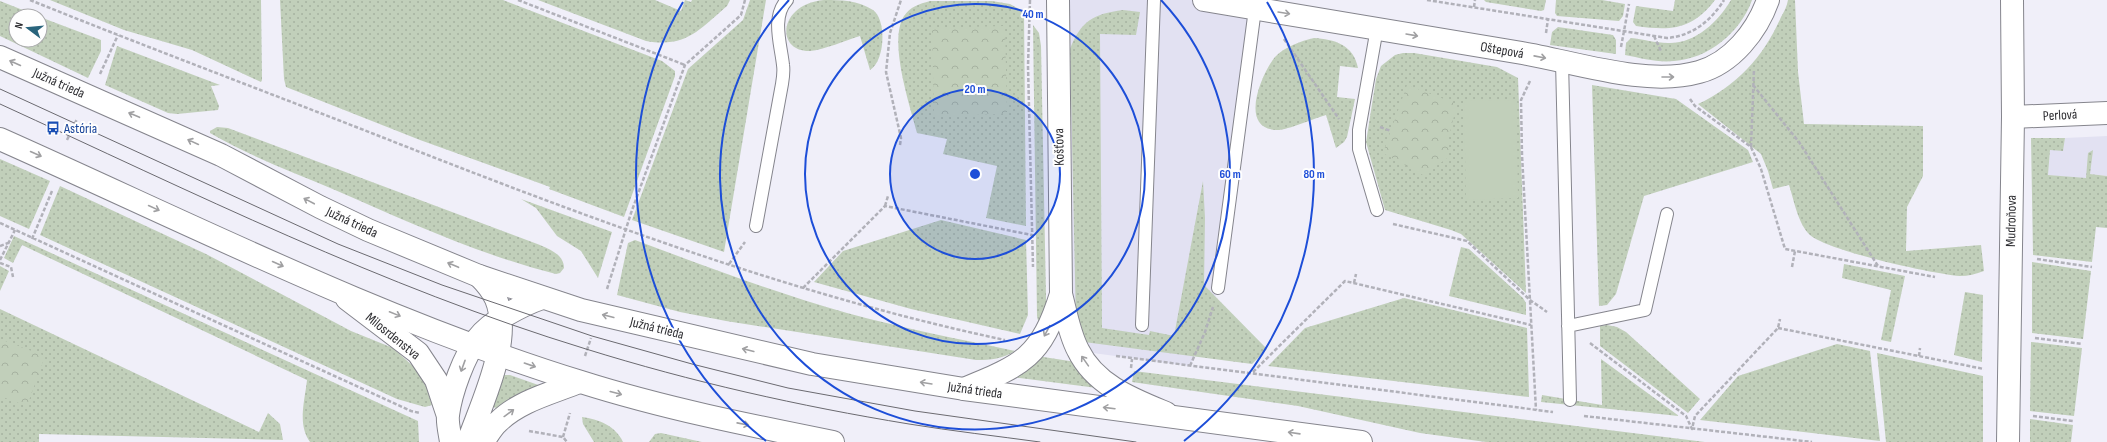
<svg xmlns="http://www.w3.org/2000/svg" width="2107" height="442" font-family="'Sofia Sans Condensed',sans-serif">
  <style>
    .built { fill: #e2e1f2 }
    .grass { fill: url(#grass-dots) }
    .park { fill: url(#park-crowns) }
    .pitch { fill: #c1cfba }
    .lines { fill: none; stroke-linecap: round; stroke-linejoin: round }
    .service-casing { stroke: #85858d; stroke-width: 14 }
    .minor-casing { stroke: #85858d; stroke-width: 24 }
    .tertiary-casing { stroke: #85858d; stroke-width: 24 }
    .path { stroke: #b1b1b9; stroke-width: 2.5; stroke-dasharray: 4 2; stroke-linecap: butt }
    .service { stroke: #fff; stroke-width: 12 }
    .minor { stroke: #fff; stroke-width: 22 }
    .tertiary { stroke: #fff; stroke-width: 22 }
    .tram { stroke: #6b6a70; stroke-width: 1 }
    .oneway { stroke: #a0a0a2 }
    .ring { fill: none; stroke: #1d4ed8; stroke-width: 2 }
    .labels { text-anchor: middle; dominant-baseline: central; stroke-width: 4; stroke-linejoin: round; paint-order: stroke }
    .street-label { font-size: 14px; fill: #2d2d31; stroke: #fefefe }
    .transit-label { font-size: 14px; fill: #164399; stroke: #fefefe; text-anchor: start }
    .centre { fill: #1d4ed8; stroke: #fefefe; stroke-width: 2 }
    .ring-label { font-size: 12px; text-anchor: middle; font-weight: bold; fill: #1d4ed8; stroke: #fefefe; stroke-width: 4; stroke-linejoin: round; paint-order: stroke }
  </style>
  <defs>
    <pattern id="grass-dots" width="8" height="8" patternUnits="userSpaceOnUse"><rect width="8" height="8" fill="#c1cfba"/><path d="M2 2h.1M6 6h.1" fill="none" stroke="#a6b2a0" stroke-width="1.8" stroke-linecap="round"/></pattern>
    <pattern id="park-crowns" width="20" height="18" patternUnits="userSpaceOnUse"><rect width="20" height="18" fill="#c1cfba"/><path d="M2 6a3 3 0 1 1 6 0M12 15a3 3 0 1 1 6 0" fill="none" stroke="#a6b2a0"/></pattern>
  </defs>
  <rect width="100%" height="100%" fill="#f0eff9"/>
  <!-- built -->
  <path class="built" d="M1058,0H1204L1255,9L1218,288L1205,332L1190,366L1078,351L1069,328Z
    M2107,136V176L2090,174L2086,179L2048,175L2050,149L2063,150L2065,138Z"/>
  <!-- grass -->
  <path class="grass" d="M50,0H261L262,80L261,82L192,50L124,30Z
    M280,0H503L662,61L675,71V76L624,217L549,189L550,187L420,140L286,87L284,79Z
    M538,0H655L681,11L685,0L691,2L692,0H730L727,6C699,30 686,48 646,41Z
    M750,0H766L724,252L632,220L688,69L743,20Z
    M824,0C842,0 857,0 873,10C887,20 885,61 870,70L860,36C846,40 824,50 810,51C775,52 778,4 824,0Z
    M1484,0H1546L1544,10L1541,11L1486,2Z
    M1556,0H1602L1625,4L1623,16L1619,21L1557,16L1555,13Z
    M1675,0H1715C1692,30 1671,31 1636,26L1633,22L1636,6L1673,11Z
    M1731,0H1752C1741,32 1708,59 1674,61C1658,63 1641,58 1625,55L1626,43L1631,38C1643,39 1655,43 1668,43C1695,44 1718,22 1731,0Z
    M1788,0H1795L1798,72L1804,124L1923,126V176L1907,207L1906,251L1981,245L1984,271C1976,274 1968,276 1960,276C1933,274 1828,251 1810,235C1798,224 1794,200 1789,185L1773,189L1768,171L1761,154L1698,104C1736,87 1765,55 1781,17C1784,12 1787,6 1788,0Z
    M0,1L38,16H16V40H40V17L101,40V51L88,78L0,36Z
    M930,1H992L1010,4L1024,12L1026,226L986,218L997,166L943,154L947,139L917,133C910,106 888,41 904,16C910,7 919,4 930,1Z
    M1123,10L1140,12L1136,35L1100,34L1102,328L1149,335L1150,331L1174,336L1203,181L1205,218L1204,285L1267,349L1252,364L1084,342L1076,323L1070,49C1081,21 1093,14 1123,10Z
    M1033,25L1039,33L1041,46L1046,296V308L1039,325L1037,316Z
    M1558,27L1613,35L1616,40V54L1550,45L1552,32Z
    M1314,38C1334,39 1354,45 1358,68L1340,66L1337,97L1355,99L1347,137L1344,142L1336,148L1326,115C1315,118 1286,131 1276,130C1238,128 1262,73 1275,57C1284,47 1301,41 1314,38Z
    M117,46L220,85L211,86L219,106L218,110L177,114L168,113L105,85Z
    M1403,53H1414L1497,67L1518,78L1526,293L1461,234L1451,230L1385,210L1366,142L1376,79L1381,66L1395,55Z
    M1592,85L1676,99L1748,150L1753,162L1644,196L1616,294L1607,305L1599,306Z
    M217,127L228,128L540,245C551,250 564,255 564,268L560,273L556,274C480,255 406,221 335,190C293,172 249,156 210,133V131Z
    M2031,138H2065L2063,151L2050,150L2048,175L2086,178L2088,153L2093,150L2090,174L2107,176V228L2096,227L2092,262L2033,255Z
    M0,159L50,181L29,229L0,216Z
    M60,186L206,254L351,331L393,348L415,368L427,388L432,405L425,407L397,399L40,235Z
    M521,199L612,232L598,278L581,251L557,236L536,208Z
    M941,220L1026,240L1028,315L1020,334L911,309L814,282L843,251Z
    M14,236L418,421L419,442H310C297,424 305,400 307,380L22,245L13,263L4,258Z
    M635,240C705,266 775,293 847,313C902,328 959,339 1015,351C1002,359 992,360 976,360L726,321L680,312L617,295L628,243Z
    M1461,247L1469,249L1523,298L1526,303V315L1449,296Z
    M2032,262L2091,271L2083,339L2032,333Z
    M1844,264L1905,276L1891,342L1881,340L1891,290L1842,278Z
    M0,266L9,271L0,291Z
    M1965,292L1983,295L1982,362L1954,355Z
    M1404,298L1527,328L1529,397L1268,366L1305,328Z
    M0,309L259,432L268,413L280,424L283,440L39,434V442H0Z
    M1607,325L1617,327L1626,332L1700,399L1688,413L1600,346V326Z
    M2031,342L2082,348L2074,416L2030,411Z
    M1837,344L1870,351L1880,441L1700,420L1738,376Z
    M1877,353L1983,376V442H1886Z
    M1037,356L1076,362L1097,388L1012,377Z
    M1601,359L1679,416L1541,402L1542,395L1602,405Z
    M1134,371L1705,442H1486L1420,433L1298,406L1132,382Z
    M501,375H510L544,387L497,408L491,407Z
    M582,417C598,419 616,426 623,442H594L583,424Z
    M2030,419L2073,425L2071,442H2030Z
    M661,433L702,442H649L655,434Z"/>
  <!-- park -->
  <path class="park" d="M1005,26L1007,114L934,116L932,28Z
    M1407,85L1457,104L1449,136V157L1423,175L1383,153Z
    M0,339L45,356L27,406L0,396Z"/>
  <!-- pitch -->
  <path class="pitch" d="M1516,100L1518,198L1466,200L1464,101Z"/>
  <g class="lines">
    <!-- service casing -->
    <g class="service-casing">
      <path id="service" d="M1377,28L1359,130V149L1377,210
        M1562,61L1570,400
        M756,226L782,84C783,78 784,71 783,65C781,45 771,17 787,0
        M1218,288L1255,9
        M1142,325L1154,0
        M1568,326L1645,310L1667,214"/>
    </g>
    <!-- minor casing -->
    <g class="minor-casing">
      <path id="minor" d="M1058,0L1061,294C1066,313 1069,333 1078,350C1095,385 1132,399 1166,413
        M1204,0C1310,18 1416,35 1522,53C1575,62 1646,87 1699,72C1732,63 1757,31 1768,0
        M2013,117L2107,113
        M347,299L418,353L436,380L448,416
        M964,389C1022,365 1041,358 1061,294
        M451,442C450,434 447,423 448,415C451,392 464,356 478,338C491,321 522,305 542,298
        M468,442C482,402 513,340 496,299C492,290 486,283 479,276
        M483,442C488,435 492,427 498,422C519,401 552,393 579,382
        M2008,442L2013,117L2012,0"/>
    </g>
    <!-- tertiary casing -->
    <g class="tertiary-casing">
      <path id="tertiary" d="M0,57L221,155L320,207L368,230L479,276L581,310L812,364L964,389L1361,442
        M0,139C191,224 380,320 581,382C663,408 748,425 833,442"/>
    </g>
    <!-- path -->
    <path class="path" d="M30,0C144,46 259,89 374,134C580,215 788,294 1005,340
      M518,0L685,65
      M1030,0L1028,66L1033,267
      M1427,0L1667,38C1692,36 1711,21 1724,0
      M1474,7L1475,0
      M1546,33L1548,19
      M1654,36L1661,51
      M1284,39L1339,119
      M1621,47L1629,4
      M100,74L118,35
      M1530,81L1521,100L1522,155L1536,410
      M1753,85L1799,142L1878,266
      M1690,99L1695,106L1751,147L1761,169L1785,249L1935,277
      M1380,127L1391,131
      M67,140L77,119
      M900,145L901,138L886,72L890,33L901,0
      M1751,147L1754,69
      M885,206L888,196
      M0,223L411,411L420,413
      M1393,224L1467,241L1530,300L1547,312
      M32,239L52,191
      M0,246L8,243
      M2037,259L2092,267
      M0,260L15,230
      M0,263L11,267L13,277
      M729,264L745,242
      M1792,267L1795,251
      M1354,283L1356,274
      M803,288L885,206L1032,235
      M607,289L631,213L685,65L741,15L745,0
      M1778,328L1984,369
      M2035,338L2082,344
      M1590,343L1686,416L1692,429L1695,416L1778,328L1780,319
      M585,356L591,338
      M1116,356L1553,412
      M1919,356L1920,348
      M1190,366L1205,332L1213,307
      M1131,368L1132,359
      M1253,372L1345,281L1531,325
      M1584,416L1812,442
      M2033,416L2073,421
      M529,431L563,437L567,442
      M563,437L570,413"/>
    <!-- service -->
    <use href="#service" class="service"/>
    <!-- minor -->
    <use href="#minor" class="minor"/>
    <!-- tertiary -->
    <use href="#tertiary" class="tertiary"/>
    <!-- tram -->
    <path class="tram" d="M0,89L338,244L442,285L592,336L692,364L788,388L915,411L1136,442
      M0,104C192,192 383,287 586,349C692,382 799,406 909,424C952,431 996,436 1040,442"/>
  </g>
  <!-- one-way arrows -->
  <defs><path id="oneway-shaft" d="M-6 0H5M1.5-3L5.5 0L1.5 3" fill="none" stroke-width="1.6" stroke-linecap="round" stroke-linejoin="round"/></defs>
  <g class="oneway">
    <use href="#oneway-shaft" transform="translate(1284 13) rotate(9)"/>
    <use href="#oneway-shaft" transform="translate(1412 35) rotate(10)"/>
    <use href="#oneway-shaft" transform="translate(1540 57) rotate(11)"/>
    <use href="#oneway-shaft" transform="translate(15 63) rotate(-156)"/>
    <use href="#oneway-shaft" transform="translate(1668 77)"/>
    <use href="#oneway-shaft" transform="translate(134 115) rotate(-157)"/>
    <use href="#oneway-shaft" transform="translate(193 142) rotate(-155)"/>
    <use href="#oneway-shaft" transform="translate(36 154) rotate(24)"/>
    <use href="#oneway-shaft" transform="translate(309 201) rotate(-152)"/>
    <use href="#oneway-shaft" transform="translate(154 208) rotate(25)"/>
    <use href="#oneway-shaft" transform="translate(278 264) rotate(24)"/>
    <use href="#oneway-shaft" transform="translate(453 265) rotate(-157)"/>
    <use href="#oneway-shaft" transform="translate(395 314) rotate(22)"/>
    <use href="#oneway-shaft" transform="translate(608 316) rotate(-166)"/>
    <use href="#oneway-shaft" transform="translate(1047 331) rotate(118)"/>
    <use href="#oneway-shaft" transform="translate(748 350) rotate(-166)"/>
    <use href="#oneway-shaft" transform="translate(1085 361) rotate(-125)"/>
    <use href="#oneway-shaft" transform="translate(530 365) rotate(19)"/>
    <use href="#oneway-shaft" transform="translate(463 366) rotate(110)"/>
    <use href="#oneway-shaft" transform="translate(926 383) rotate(-171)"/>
    <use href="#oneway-shaft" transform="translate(616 393) rotate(15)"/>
    <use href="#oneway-shaft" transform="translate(1109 408) rotate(-173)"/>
    <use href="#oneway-shaft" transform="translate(509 413) rotate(-36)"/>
    <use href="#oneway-shaft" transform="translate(743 424) rotate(11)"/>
    <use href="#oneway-shaft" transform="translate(1294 433) rotate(-172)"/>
  </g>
  <!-- distance rings -->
  <circle cx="975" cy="174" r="85" fill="#1d4ed8" fill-opacity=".12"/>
  <g class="ring">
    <circle cx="975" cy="174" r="85"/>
    <circle cx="975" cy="174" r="170"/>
    <path d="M1161 0A255 255 0 1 1 789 0"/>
    <path d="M766 441A339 339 0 0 1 683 2M1267 2A339 339 0 0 1 1184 441"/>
  </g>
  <!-- icons -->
  <defs>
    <g id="bus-bare" transform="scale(1.08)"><path d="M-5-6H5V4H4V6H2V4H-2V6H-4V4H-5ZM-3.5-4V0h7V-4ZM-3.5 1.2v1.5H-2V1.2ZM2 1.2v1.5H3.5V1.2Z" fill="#1a4fb4" stroke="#fefefe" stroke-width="2.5" paint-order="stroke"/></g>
  </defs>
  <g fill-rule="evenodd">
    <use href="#bus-bare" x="53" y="128"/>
  </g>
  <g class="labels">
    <!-- street labels -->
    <g class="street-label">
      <text transform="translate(1502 50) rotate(10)">Oštepová</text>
      <text transform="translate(59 83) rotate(24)">Južná trieda</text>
      <text transform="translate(2060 115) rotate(-3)">Perlová</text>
      <text transform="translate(1059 147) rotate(-91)">Košťova</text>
      <text transform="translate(2011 221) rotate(-89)">Mudroňova</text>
      <text transform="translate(352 222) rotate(25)">Južná trieda</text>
      <text transform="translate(657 328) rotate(14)">Južná trieda</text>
      <text transform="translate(393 336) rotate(39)">Milosrdenstva</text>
      <text transform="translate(975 390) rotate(8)">Južná trieda</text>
    </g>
    <!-- transit labels -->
    <g class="transit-label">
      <text x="64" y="128">Astória</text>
    </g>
  </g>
  <circle cx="975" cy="174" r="6" class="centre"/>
  <g class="ring-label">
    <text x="1033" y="18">40 m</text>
    <text x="975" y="93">20 m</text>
    <text x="1230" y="178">60 m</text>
    <text x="1314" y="178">80 m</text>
  </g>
  <!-- north arrow -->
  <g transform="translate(28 28) rotate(286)"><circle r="19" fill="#fefefe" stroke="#aaaaac"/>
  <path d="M0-3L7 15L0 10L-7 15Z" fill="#29647c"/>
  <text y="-6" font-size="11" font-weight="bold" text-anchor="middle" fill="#2d2d31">N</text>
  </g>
</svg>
